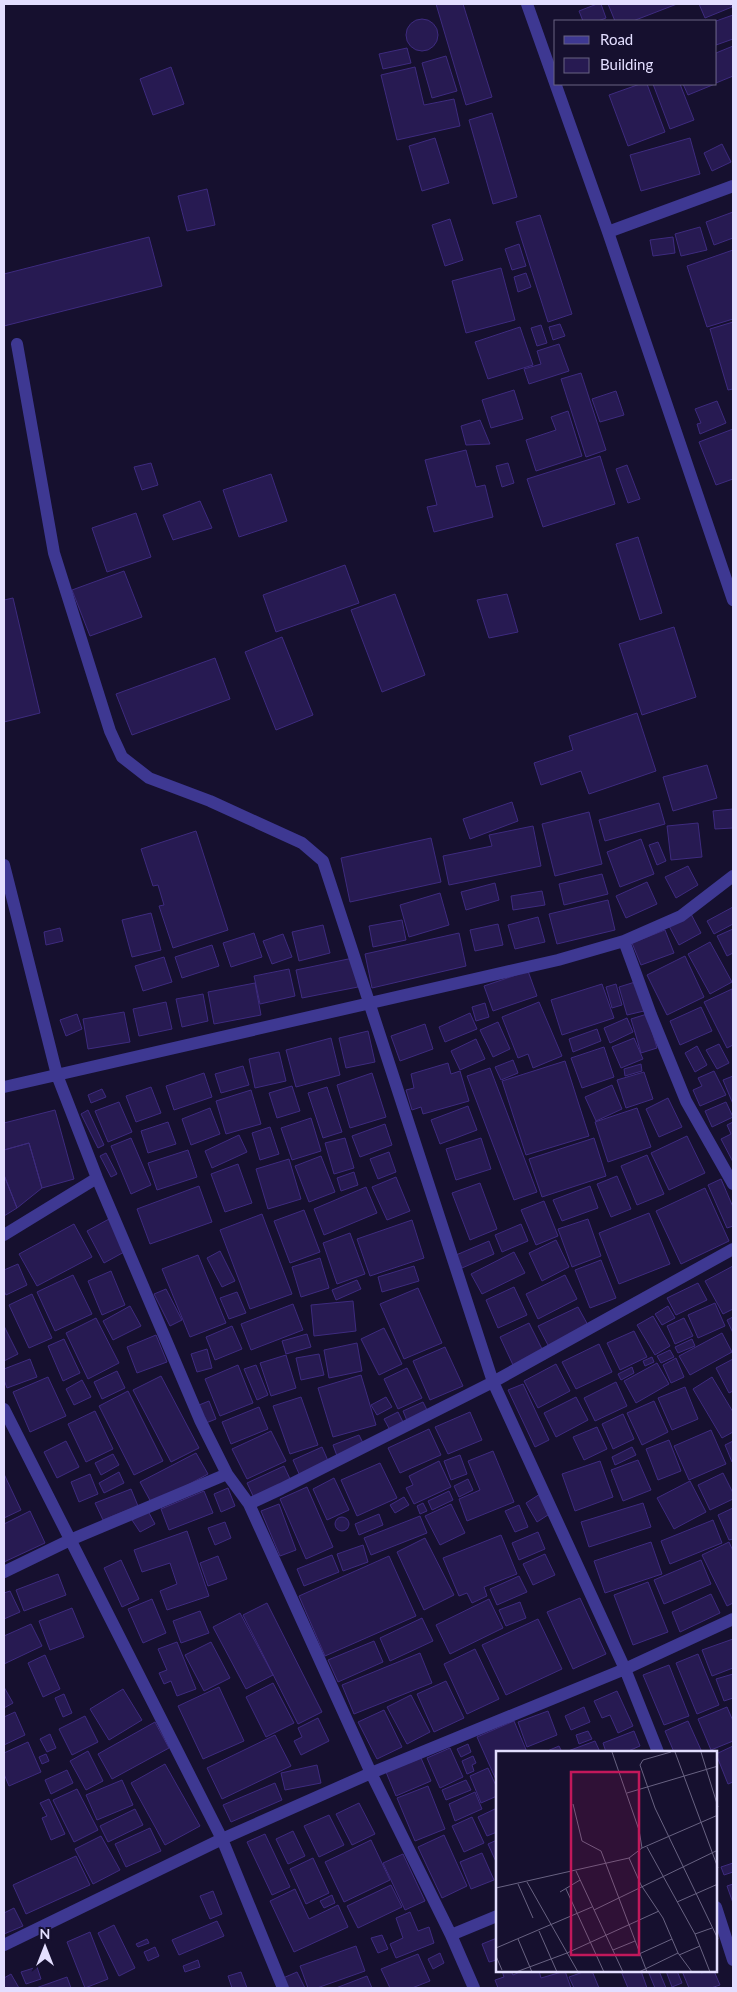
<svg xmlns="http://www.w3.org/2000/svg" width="737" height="1992" font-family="Lato,sans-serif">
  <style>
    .building { fill: #271a52; stroke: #3e2b7f }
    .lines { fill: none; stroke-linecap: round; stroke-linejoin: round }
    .minor { stroke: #3e3892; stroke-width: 12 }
    .inset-road { fill: none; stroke: #686282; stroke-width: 1 }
    .view { fill: #c2185b; fill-opacity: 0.15; stroke: #c2185b; stroke-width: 2.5 }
    .inset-edge { fill: none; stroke: #e3deff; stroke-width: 2.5 }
  </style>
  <rect width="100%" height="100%" fill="#16102f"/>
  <!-- building -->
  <path class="building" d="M436,4H463L492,97L466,105Z
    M597,4H601L606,18L598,21H583L579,11Z
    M608,4H677L633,21H615Z
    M699,4H730L732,7L705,18Z
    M733,15V39L716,45V21Z
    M406 35a16 16 0 1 1 32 0a16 16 0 1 1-32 0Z
    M733,46V76L716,83V53Z
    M407,48L411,63L383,69L379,54Z
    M446,56L457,91L432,98L422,63Z
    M171,67L184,104L153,115L140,79Z
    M415,67L424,105L454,99L460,126L397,140L381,75Z
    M640,84H647L665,132L628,146L609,95Z
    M653,84H680L694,120L670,129Z
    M683,84H715L688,95Z
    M492,113L517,197L493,204L469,120Z
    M435,138L449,183L422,191L409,146Z
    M690,138L700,174L641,191L630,155Z
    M722,144L731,162L712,171L704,153Z
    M207,189L215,225L187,231L178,196Z
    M733,212V238L714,245L706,222Z
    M540,215L572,314L548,322L516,222Z
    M450,219L463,260L445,266L432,225Z
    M700,227L707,250L681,256L675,234Z
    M149,237L162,286L4,326V274Z
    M673,237L675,253L653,256L650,240Z
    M519,244L526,266L512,270L505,249Z
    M733,250V319L707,327L687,266Z
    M501,268L515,320L466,333L452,281Z
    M526,273L531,287L518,292L514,277Z
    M733,322V389L728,390L710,329Z
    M560,324L565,336L553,340L549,327Z
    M541,325L547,343L537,346L531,328Z
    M520,327L533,365L488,379L475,342Z
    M559,344L569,371L529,384L524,369L541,364L537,351Z
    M581,373L606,450L586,457L561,379Z
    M514,390L523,419L491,428L482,400Z
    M616,391L624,415L600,422L592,399Z
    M717,401L726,423L700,434L697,424L701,423L695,409Z
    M568,411L582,456L536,471L526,440L556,430L551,417Z
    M480,420L490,444L466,445L461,426Z
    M733,429V479L716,485L699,442Z
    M466,450L476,487L485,485L493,517L434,532L427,507L437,505L425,460Z
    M600,456L615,504L543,527L527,479Z
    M151,463L158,485L142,490L134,467Z
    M508,463L514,483L502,487L496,466Z
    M627,465L640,499L628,503L616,469Z
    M271,474L287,521L239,537L223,490Z
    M200,501L212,528L173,540L163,515Z
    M136,513L151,557L107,572L92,528Z
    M638,537L662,613L640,620L616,544Z
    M345,565L359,603L276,632L263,595Z
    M124,571L142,617L90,636L72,590Z
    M395,594L425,675L382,692L351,610Z
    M507,594L518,632L489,638L477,600Z
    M13,598L40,713L4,722V600Z
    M674,627L696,697L642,715L619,644Z
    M282,637L313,715L276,730L245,652Z
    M215,658L230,699L132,735L116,694Z
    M637,713L656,771L589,794L581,771L541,785L534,763L573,750L569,736Z
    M707,765L717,798L673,811L663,777Z
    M512,802L518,821L470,839L463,819Z
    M659,803L665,824L605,841L599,820Z
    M733,809V828L715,829L713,811Z
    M589,812L602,864L555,876L542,824Z
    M698,823L702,857L671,860L667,826Z
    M533,826L541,866L449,885L443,856L492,846L489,835Z
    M196,831L228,930L173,948L159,906L164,905L158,885L153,886L141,849Z
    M431,838L441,882L350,902L341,858Z
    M641,839L654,874L620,887L607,852Z
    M658,842L666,861L657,865L649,845Z
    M688,866L698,885L676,898L665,877Z
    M602,874L608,894L564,905L559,884Z
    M647,882L657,904L626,918L616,896Z
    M495,883L499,900L466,910L461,892Z
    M542,891L545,905L513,910L511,896Z
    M440,893L449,925L409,937L400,905Z
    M608,900L615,930L557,944L549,914Z
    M733,907V924L714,934L707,921Z
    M151,913L161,950L132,957L122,920Z
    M691,914L701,933L679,945L669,926Z
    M538,917L545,942L515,949L508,925Z
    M402,920L406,940L373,947L369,926Z
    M498,924L503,945L475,951L470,930Z
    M323,925L330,953L299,961L292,932Z
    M60,928L63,941L46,945L44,932Z
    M733,929V953L727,956L717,936Z
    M665,930L674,953L641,965L632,943Z
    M254,933L262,957L231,967L223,943Z
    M459,933L466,966L372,988L365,954Z
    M283,934L292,957L272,964L263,941Z
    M710,942L732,982L710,994L688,954Z
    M212,945L219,966L182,978L175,957Z
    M685,956L704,997L667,1015L647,975Z
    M164,957L172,982L143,991L135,966Z
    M353,958L358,987L302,998L296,970Z
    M289,969L295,996L260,1004L254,976Z
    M528,971L537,996L493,1011L484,986Z
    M635,982L644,1011L627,1015L619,987Z
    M255,983L261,1015L214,1024L208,992Z
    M602,984L614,1018L562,1035L551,1000Z
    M616,984L622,1005L612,1008L606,987Z
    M732,989L733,1045L727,1048L704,1002Z
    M203,994L208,1021L182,1027L176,999Z
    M166,1002L172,1029L139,1036L133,1009Z
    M539,1002L562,1056L533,1068L528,1054L518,1058L502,1017Z
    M485,1003L489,1017L476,1021L472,1007Z
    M701,1007L712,1031L680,1045L670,1021Z
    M124,1012L130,1042L88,1049L83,1019Z
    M470,1013L477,1029L445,1042L439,1027Z
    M77,1014L82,1029L66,1036L60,1020Z
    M647,1014L657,1048L641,1053L631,1019Z
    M627,1018L633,1032L610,1043L604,1028Z
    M498,1022L510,1049L493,1057L480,1030Z
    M425,1024L433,1049L400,1061L391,1036Z
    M597,1029L601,1041L573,1052L569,1039Z
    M368,1031L375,1062L346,1068L339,1038Z
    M331,1038L340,1075L296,1087L286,1050Z
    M634,1038L643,1059L621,1068L612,1047Z
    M476,1039L485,1059L460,1070L451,1051Z
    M719,1044L729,1063L717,1069L706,1050Z
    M697,1046L707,1065L695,1072L685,1053Z
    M604,1047L614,1077L582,1088L571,1058Z
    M279,1052L286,1081L255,1088L249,1059Z
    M513,1060L518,1073L501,1080L495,1067Z
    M565,1061L589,1136L526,1155L502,1081Z
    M448,1063L451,1074L460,1071L469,1101L423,1114L421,1107L412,1110L406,1090L414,1088L411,1074Z
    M641,1064L642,1071L625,1076L624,1069Z
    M243,1066L249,1085L221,1093L215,1074Z
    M490,1068L537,1192L514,1200L467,1076Z
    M714,1071L726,1095L700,1106L693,1090L702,1086L698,1078Z
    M644,1072L653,1099L626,1108L617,1080Z
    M204,1073L212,1097L174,1110L166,1086Z
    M372,1073L386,1117L350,1128L337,1085Z
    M733,1076V1104L723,1080Z
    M612,1085L622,1109L596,1121L585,1097Z
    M292,1086L300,1111L277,1118L269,1093Z
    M151,1087L161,1113L136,1122L126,1096Z
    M327,1087L342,1132L323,1138L308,1093Z
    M102,1089L106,1097L91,1103L88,1095Z
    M251,1090L261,1124L226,1134L216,1101Z
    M668,1098L682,1127L659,1137L646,1109Z
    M119,1102L132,1132L108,1142L95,1111Z
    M726,1102L733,1117L712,1127L705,1111Z
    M468,1106L477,1130L440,1144L431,1120Z
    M210,1108L220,1134L191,1145L182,1119Z
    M637,1108L651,1147L608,1162L595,1122Z
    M55,1110L74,1179L42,1188L29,1143L4,1150V1123Z
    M88,1110L104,1145L98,1148L81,1114Z
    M311,1118L321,1151L292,1160L281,1128Z
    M168,1122L176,1144L148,1153L141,1131Z
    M733,1122V1162L721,1139L731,1134L727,1125Z
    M385,1124L392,1145L360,1157L352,1136Z
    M270,1127L279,1154L260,1160L252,1133Z
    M239,1135L247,1152L212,1168L205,1151Z
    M687,1136L705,1173L669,1190L651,1153Z
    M131,1138L151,1185L131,1194L111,1146Z
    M345,1138L354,1168L334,1174L325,1143Z
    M481,1138L491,1169L456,1180L446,1149Z
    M594,1138L606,1176L542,1197L529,1159Z
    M29,1143L42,1188L17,1208L4,1175V1150Z
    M188,1150L197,1177L157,1190L148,1163Z
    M389,1152L396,1172L378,1179L370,1159Z
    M106,1153L117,1174L111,1177L100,1156Z
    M647,1155L664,1194L637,1205L621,1166Z
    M321,1156L335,1192L309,1202L295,1166Z
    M289,1159L301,1199L268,1209L256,1169Z
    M238,1164L252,1203L225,1212L211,1174Z
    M354,1172L358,1185L341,1191L337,1178Z
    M4,1175L17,1208L4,1216Z
    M617,1176L631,1209L611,1217L597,1184Z
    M396,1177L410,1211L387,1220L372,1187Z
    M721,1179L733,1207V1226L727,1228L708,1185Z
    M480,1183L497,1229L470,1240L452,1193Z
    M199,1186L212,1222L150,1244L137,1209Z
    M590,1186L598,1208L562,1221L553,1200Z
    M366,1187L377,1213L324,1235L314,1209Z
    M705,1188L729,1241L681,1264L656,1211Z
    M544,1201L558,1236L536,1245L521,1210Z
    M304,1210L320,1252L290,1263L274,1221Z
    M649,1213L670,1264L619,1284L599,1233Z
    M262,1214L292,1294L250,1309L220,1230Z
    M109,1219L126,1251L104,1263L87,1231Z
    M588,1219L601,1256L572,1267L558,1229Z
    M412,1220L424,1258L370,1276L357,1239Z
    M74,1224L92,1257L37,1286L19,1254Z
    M521,1224L528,1241L502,1252L495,1235Z
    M350,1233L365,1274L337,1284L323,1243Z
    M556,1240L569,1267L542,1281L529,1253Z
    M489,1241L494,1254L462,1268L456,1255Z
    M220,1251L235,1281L222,1287L207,1258Z
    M514,1252L525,1273L482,1294L471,1274Z
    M198,1255L226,1323L190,1337L162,1269Z
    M320,1258L329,1288L301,1297L292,1267Z
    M601,1260L616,1298L590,1308L575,1270Z
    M18,1264L27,1285L6,1295L4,1291V1270Z
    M414,1266L419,1281L382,1292L378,1277Z
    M733,1266V1309L723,1314L705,1281Z
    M111,1271L125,1305L102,1315L88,1281Z
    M73,1275L92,1314L55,1331L37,1292Z
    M565,1275L577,1299L538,1319L526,1294Z
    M357,1280L361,1289L336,1300L332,1290Z
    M698,1283L707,1300L676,1315L667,1298Z
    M514,1287L527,1315L498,1328L486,1300Z
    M418,1288L442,1343L404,1359L380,1304Z
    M166,1289L182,1320L170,1326L154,1294Z
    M237,1292L246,1313L229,1319L220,1298Z
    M32,1294L52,1338L29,1348L9,1305Z
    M353,1301L356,1331L314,1336L311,1305Z
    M715,1303L725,1326L698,1338L688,1315Z
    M293,1304L303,1330L251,1350L241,1324Z
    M130,1306L141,1326L113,1340L103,1321Z
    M668,1306L675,1318L662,1325L655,1314Z
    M578,1307L589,1327L549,1347L538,1326Z
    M653,1316L670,1346L655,1355L637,1325Z
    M733,1317V1333L727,1320Z
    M96,1318L119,1363L88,1379L66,1333Z
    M684,1318L693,1336L675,1344L667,1326Z
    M529,1323L543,1351L513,1365L500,1337Z
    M4,1326L18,1354L4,1361Z
    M232,1326L242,1349L215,1360L206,1337Z
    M384,1328L402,1364L379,1375L361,1339Z
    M634,1331L647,1357L620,1370L607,1343Z
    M722,1333L732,1352L690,1375L679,1356Z
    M307,1334L311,1347L286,1354L282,1341Z
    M156,1335L167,1362L137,1373L127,1347Z
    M64,1339L80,1373L63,1381L48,1346Z
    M692,1339L695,1346L678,1353L675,1347Z
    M357,1343L362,1371L329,1378L324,1350Z
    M599,1344L612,1372L576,1389L562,1362Z
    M445,1347L463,1386L430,1400L413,1361Z
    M207,1349L212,1368L197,1372L191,1354Z
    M670,1350L674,1357L661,1363L657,1356Z
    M319,1354L324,1375L301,1380L296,1358Z
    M286,1355L296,1388L271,1396L260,1363Z
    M652,1357L654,1362L645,1366L643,1361Z
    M676,1358L684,1377L671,1383L663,1365Z
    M30,1359L37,1377L7,1388L4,1380V1369Z
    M733,1359V1391L729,1393L716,1368Z
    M657,1363L669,1384L636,1403L624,1381Z
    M556,1364L570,1391L538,1408L524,1381Z
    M238,1365L253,1403L220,1416L205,1379Z
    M256,1365L268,1395L257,1400L244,1369Z
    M632,1367L634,1373L621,1380L618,1374Z
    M407,1368L422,1398L398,1409L384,1379Z
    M117,1371L125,1388L102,1399L94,1382Z
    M361,1375L376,1425L333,1437L318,1388Z
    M161,1376L199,1448L171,1462L133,1390Z
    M48,1377L66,1416L30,1432L13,1392Z
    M712,1377L733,1412V1432L722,1438L693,1389Z
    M82,1380L91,1397L74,1405L66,1389Z
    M616,1382L627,1406L595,1421L584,1398Z
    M523,1384L549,1440L535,1447L508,1390Z
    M685,1387L698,1419L672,1430L658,1398Z
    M128,1391L163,1461L134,1475L99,1406Z
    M301,1397L318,1445L290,1454L273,1406Z
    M386,1397L392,1407L377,1415L371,1405Z
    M576,1397L588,1420L556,1437L544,1413Z
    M209,1401L216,1419L206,1423L199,1405Z
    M654,1401L668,1432L642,1445L627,1413Z
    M423,1402L429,1414L408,1423L403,1411Z
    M259,1407L268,1429L231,1444L222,1422Z
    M95,1411L113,1449L86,1462L68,1424Z
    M398,1412L404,1424L391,1432L384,1419Z
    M470,1412L482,1440L448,1454L435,1427Z
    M623,1414L634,1439L613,1449L602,1424Z
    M597,1427L607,1449L584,1460L573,1437Z
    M429,1429L441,1455L400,1473L388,1448Z
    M711,1430L726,1464L689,1480L674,1446Z
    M271,1431L286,1461L247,1479L232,1449Z
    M359,1435L364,1445L337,1456L333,1445Z
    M669,1440L681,1471L658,1480L646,1449Z
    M66,1441L79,1467L57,1478L44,1452Z
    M733,1441V1461L732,1462L725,1445Z
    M322,1447L329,1463L300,1476L293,1460Z
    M632,1447L636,1455L615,1465L612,1457Z
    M493,1451L514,1502L467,1521L459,1499L480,1490L468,1461Z
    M196,1453L208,1474L152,1504L140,1482Z
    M113,1454L119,1465L101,1475L95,1463Z
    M460,1455L467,1474L451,1480L444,1461Z
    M638,1460L651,1490L623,1501L611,1470Z
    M439,1461L451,1487L414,1504L406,1488L413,1485L409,1476Z
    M600,1461L613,1497L575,1511L562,1474Z
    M380,1463L397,1498L357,1516L341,1480Z
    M284,1466L291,1481L254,1498L247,1483Z
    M119,1472L124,1483L104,1493L99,1483Z
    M723,1473L733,1493V1499L710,1510L698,1485Z
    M4,1474L21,1510L4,1518Z
    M90,1474L98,1494L79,1502L71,1482Z
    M334,1478L349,1510L327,1520L313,1489Z
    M468,1479L473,1490L459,1497L454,1486Z
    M690,1481L706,1512L674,1529L657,1498Z
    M307,1487L333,1547L306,1559L280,1499Z
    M228,1488L235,1506L221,1512L214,1494Z
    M131,1489L138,1506L103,1520L95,1503Z
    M204,1491L213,1513L169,1530L161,1509Z
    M449,1491L453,1500L432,1510L428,1501Z
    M540,1494L551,1513L537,1522L526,1503Z
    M404,1497L409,1505L395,1513L390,1505Z
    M423,1503L427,1511L420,1514L417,1506Z
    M643,1503L651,1527L589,1547L581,1522Z
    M279,1504L296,1550L280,1556L261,1511Z
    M451,1504L465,1533L440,1545L425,1516Z
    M519,1505L528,1527L515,1532L505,1511Z
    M733,1508V1539L729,1540L718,1515Z
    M30,1511L45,1543L4,1562V1524Z
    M148,1511L155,1524L140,1532L132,1520Z
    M379,1514L383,1525L359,1535L355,1524Z
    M420,1516L427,1533L371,1555L364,1538Z
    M335 1524a7 7 0 1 1 14 0a7 7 0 1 1-14 0Z
    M713,1520L722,1543L670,1564L661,1541Z
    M225,1522L231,1538L215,1545L208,1528Z
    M187,1531L209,1596L167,1610L160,1591L177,1584L170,1563L142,1572L134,1550Z
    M538,1532L545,1549L519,1560L512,1543Z
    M501,1535L517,1574L484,1587L487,1596L472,1603L467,1593L459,1596L443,1558Z
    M425,1538L454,1595L424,1610L397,1552Z
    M651,1542L662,1574L605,1593L594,1561Z
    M729,1542L733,1551V1603L727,1606L702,1555Z
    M363,1545L368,1562L343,1571L337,1554Z
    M545,1554L555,1575L533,1585L523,1564Z
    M332,1555L339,1572L304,1586L297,1569Z
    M218,1556L227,1579L208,1586L200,1563Z
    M389,1556L416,1616L325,1656L299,1596Z
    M121,1560L139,1599L122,1607L104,1568Z
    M701,1560L711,1584L664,1604L654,1580Z
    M58,1574L66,1595L24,1611L16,1590Z
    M519,1576L527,1592L497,1605L490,1589Z
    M648,1582L668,1632L633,1645L614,1595Z
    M10,1591L20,1612L4,1619V1593Z
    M711,1594L720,1613L680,1632L672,1612Z
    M580,1598L606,1654L573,1669L547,1612Z
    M152,1599L166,1633L143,1643L128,1609Z
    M489,1599L503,1628L450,1654L436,1625Z
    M520,1602L526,1618L506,1626L499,1610Z
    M267,1603L322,1712L298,1724L243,1615Z
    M72,1608L84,1637L50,1650L39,1621Z
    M200,1611L209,1633L181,1643L173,1621Z
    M240,1613L273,1675L246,1689L213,1627Z
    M422,1618L433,1641L390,1661L380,1638Z
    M538,1619L562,1669L506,1695L482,1645Z
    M31,1624L42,1646L4,1664V1636Z
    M733,1639V1668L712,1676L702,1650Z
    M374,1641L383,1662L338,1682L328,1660Z
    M177,1642L196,1689L177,1696L171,1681L164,1684L159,1673L167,1670L158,1649Z
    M211,1642L230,1678L204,1691L185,1655Z
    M475,1649L499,1699L467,1714L444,1664Z
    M420,1653L432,1683L354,1714L342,1685Z
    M698,1654L719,1705L697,1714L676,1663Z
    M45,1655L60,1689L43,1697L28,1663Z
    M669,1665L689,1716L664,1725L643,1675Z
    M733,1674V1698L724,1701L716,1679Z
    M446,1681L464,1718L434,1732L417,1694Z
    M273,1683L294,1723L266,1737L246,1697Z
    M4,1687L13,1703L4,1708Z
    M219,1687L244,1741L203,1759L178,1706Z
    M123,1689L142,1720L109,1740L90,1709Z
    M617,1691L633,1726L618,1733L610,1715L602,1718L594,1701Z
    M64,1694L72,1713L63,1717L55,1698Z
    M411,1695L430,1732L407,1744L387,1707Z
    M584,1707L590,1722L571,1730L565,1716Z
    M727,1707L733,1721V1741L711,1750L698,1719Z
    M384,1710L402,1747L377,1759L358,1722Z
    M548,1711L557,1735L527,1747L518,1722Z
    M15,1712L25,1735L4,1745V1717Z
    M85,1716L98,1742L72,1755L59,1729Z
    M318,1718L329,1741L301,1755L294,1741L302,1737L298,1728Z
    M514,1721L527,1752H497V1782L477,1737Z
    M688,1721L701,1750L697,1752H674L665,1731Z
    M155,1722L169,1748L112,1779L98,1754Z
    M588,1731L592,1739L579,1744L576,1735Z
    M634,1731L640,1746L626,1752H606L603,1743Z
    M50,1734L56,1748L47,1752L40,1739Z
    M275,1735L291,1766L222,1799L207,1768Z
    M595,1741L600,1752H568V1751Z
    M28,1742L41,1772L9,1786L4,1774V1753Z
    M468,1744L471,1752L461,1757L457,1749Z
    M559,1746L562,1752H545Z
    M733,1746V1782L728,1784L716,1754Z
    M450,1748L463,1777L440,1788L427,1758Z
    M88,1751L103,1781L86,1790L70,1761Z
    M46,1754L49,1761L42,1764L39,1757Z
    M473,1756L476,1763L472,1765L474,1771L467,1774L462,1761Z
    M421,1758L431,1781L396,1796L386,1772Z
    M165,1764L200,1826L165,1845L131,1783Z
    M317,1765L321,1783L285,1790L281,1773Z
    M488,1768L497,1788V1796L481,1803L470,1776Z
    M67,1770L73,1783L51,1794L45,1780Z
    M122,1780L133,1805L97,1820L86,1795Z
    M466,1780L471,1790L446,1800L442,1790Z
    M275,1783L282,1800L231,1822L223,1805Z
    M428,1786L445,1829L415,1841L397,1798Z
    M77,1789L98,1830L74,1842L53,1800Z
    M475,1792L482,1809L455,1821L449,1804Z
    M49,1799L65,1834L51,1840L42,1818L47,1816L40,1803Z
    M359,1803L375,1834L352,1845L336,1814Z
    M497,1808V1832L487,1836L478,1817Z
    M135,1809L143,1825L108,1842L100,1826Z
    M329,1815L344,1845L319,1857L304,1826Z
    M472,1817L484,1843L464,1852L452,1826Z
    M150,1828L161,1851L126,1867L115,1844Z
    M293,1831L305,1856L288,1864L276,1839Z
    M265,1834L290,1887L272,1895L247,1842Z
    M444,1835L467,1886L442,1898L418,1847Z
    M101,1836L120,1870L93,1884L75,1849Z
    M371,1840L390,1880L344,1902L325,1862Z
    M497,1840V1864L488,1844Z
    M482,1853L494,1880L471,1889L460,1862Z
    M403,1854L425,1901L405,1910L383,1863Z
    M76,1856L90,1885L26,1914L13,1885Z
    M313,1858L329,1893L306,1904L290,1869Z
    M733,1863V1872L724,1875L721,1867Z
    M733,1884V1903L727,1886Z
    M391,1885L402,1907L358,1928L347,1906Z
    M295,1889L309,1919L338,1905L348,1927L294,1952L270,1901Z
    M213,1891L222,1914L210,1919L200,1896Z
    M332,1895L335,1903L324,1908L320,1901Z
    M14,1908L23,1926L4,1934V1913Z
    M410,1912L418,1931L429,1927L434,1943L396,1958L390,1944L403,1938L396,1918Z
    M217,1921L224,1936L179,1955L172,1940Z
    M114,1925L135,1968L119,1976L98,1933Z
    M90,1932L108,1979L85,1988L67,1942Z
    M382,1935L388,1949L378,1953L371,1938Z
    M497,1938V1960L489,1962L482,1944Z
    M147,1939L149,1943L138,1947L136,1944Z
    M356,1946L365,1971L317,1988H308L300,1966Z
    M155,1947L159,1956L148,1961L144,1952Z
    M440,1953L444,1963L433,1969L428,1959Z
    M418,1954L430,1981L412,1988H390L381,1969Z
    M198,1960L200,1967L185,1972L183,1966Z
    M37,1967L41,1979L26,1984L21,1972Z
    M502,1971H511L513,1975L522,1971H539L541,1978L565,1971L571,1988H498L495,1980L504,1977Z
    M586,1971H592L599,1988H574L569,1977Z
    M621,1971H641L647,1988H628Z
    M648,1971H659L666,1988H655Z
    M666,1971H677L682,1983L672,1987Z
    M682,1971H700L701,1973L714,1971L720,1985L711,1988H689Z
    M241,1972L247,1988H232L228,1976Z
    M297,1972L305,1988H288L283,1978Z
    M11,1974L19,1988H4V1978Z
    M367,1976L372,1988H336Z
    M67,1977L71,1988H36Z"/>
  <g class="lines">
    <!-- minor -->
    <path class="minor" d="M527,4L608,232L733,600
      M608,232L733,186
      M17,344L54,553L110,731L122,757L149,778L210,801L302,843L323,861L493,1382L625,1669L658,1752
      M4,865L57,1075L97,1178L200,1420L227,1474L249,1504L371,1773L451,1935L474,1988
      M624,941L651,1015L686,1101L733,1184
      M4,1087L558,960L624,941L681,916L733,876
      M4,1235L97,1178
      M4,1409L222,1839L283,1988
      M249,1504L281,1489L493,1382L733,1249
      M4,1572L70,1540L227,1474
      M716,1907L733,1960
      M451,1935L497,1916
      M4,1945L222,1839L371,1773L625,1669L733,1619"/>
  </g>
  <!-- overview -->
  <g transform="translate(496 1751)">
    <rect width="221" height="221" fill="#16102f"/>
    <path class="inset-road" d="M116,1L143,79L146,97M175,1L147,9L144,14L159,57L222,188M179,1L222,117M205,1L222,56M131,42L222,15M77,53L86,90L105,100L151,221M151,96L199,183L214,221M133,107L145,134L167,167L182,202L196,221M80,120L127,221M31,131L82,221M22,133L37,167M0,137L133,107L146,97L222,64M70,138L108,221M64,141L84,129M181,151L222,133M98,159L222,99M43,180L61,221M199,183L216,177M22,188L36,221M0,197L96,156M117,199L139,190M143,203L176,188M183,204L204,195M0,205L6,219M20,221L71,202L163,160M143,221L182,202"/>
    <path class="view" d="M75,21H143V204H75Z"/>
    <rect width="221" height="221" class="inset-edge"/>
  </g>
  <!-- border -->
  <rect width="737" height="1992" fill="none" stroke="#e3deff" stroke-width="10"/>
  <!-- legend -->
  <rect x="554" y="20" width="162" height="65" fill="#16102f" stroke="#686282"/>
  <rect x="564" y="36" width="25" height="8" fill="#3e3892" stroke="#686282"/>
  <text x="600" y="45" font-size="15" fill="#e3deff">Road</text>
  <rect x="564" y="58" width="25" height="15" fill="#271a52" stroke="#686282"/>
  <text x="600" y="70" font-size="15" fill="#e3deff">Building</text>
  <!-- north arrow -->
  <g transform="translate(45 1947)" stroke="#16102f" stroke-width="4" paint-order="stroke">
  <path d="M0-4L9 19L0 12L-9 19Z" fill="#e3deff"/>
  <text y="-8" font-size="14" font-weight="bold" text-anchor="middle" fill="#e3deff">N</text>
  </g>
</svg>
